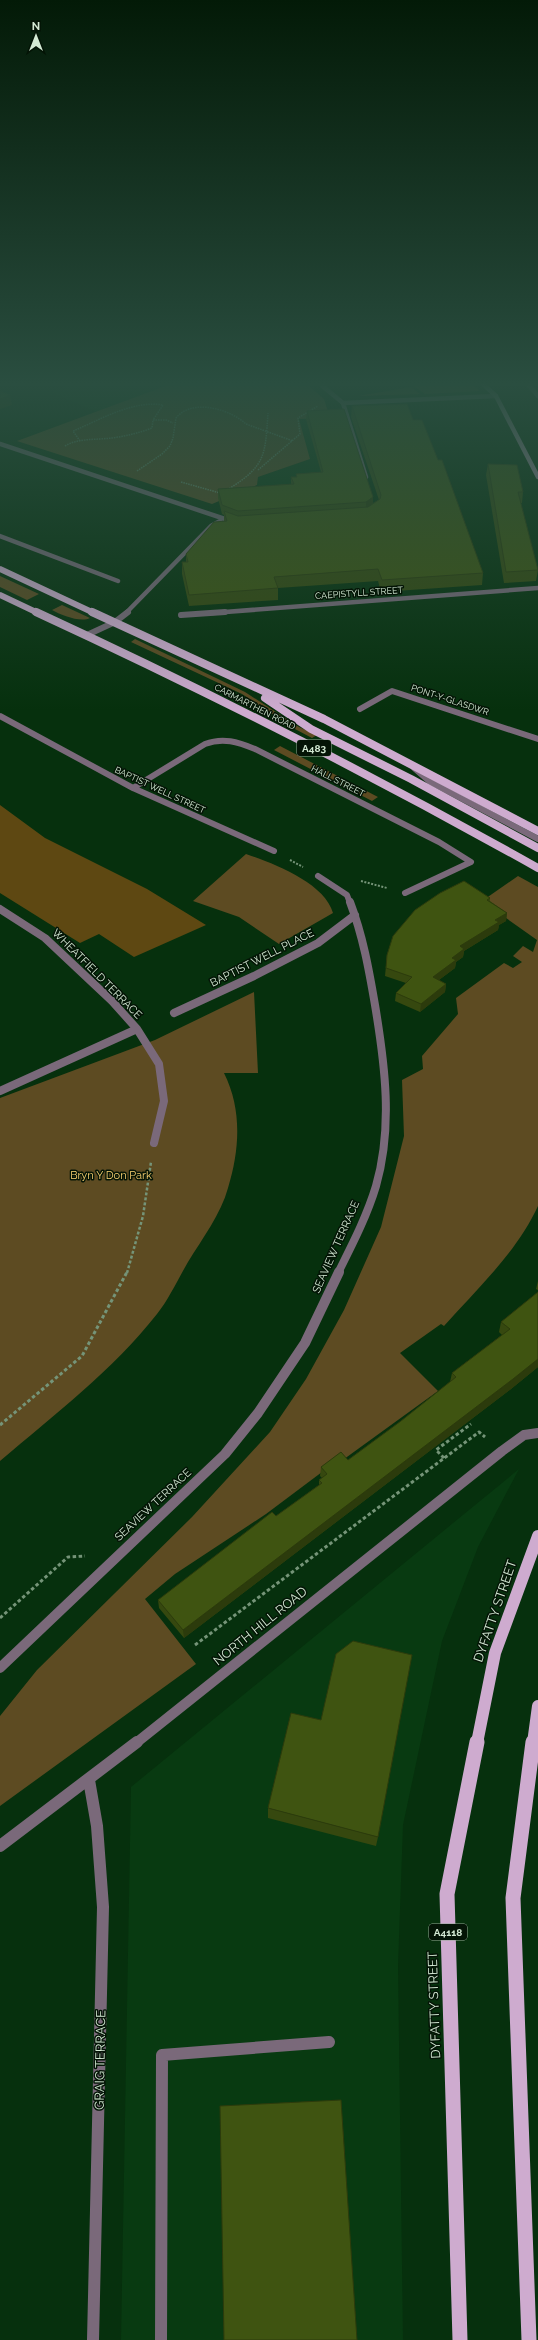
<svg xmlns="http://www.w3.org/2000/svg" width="538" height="2340" font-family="Raleway,sans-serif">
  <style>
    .built { fill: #083a11 }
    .green { fill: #5d4b22 }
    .forest { fill: #5e4812 }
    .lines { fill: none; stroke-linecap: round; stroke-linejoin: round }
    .path-far3 { stroke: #759478; stroke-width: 1.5; stroke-dasharray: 1.5 1; stroke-linecap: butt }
    .path-far2 { stroke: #759478; stroke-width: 2; stroke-dasharray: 2 1.5; stroke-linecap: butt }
    .path-far1 { stroke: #759478; stroke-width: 2.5; stroke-dasharray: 3 2; stroke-linecap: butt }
    .path { stroke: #759478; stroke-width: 3; stroke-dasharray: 3.5 2.5; stroke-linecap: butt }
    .lane-far1 { stroke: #7a697a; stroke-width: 6 }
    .lane { stroke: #7a697a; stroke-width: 12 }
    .street-far4 { stroke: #7a697a; stroke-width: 4.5 }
    .street-far3 { stroke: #7a697a; stroke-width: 6 }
    .street-far2 { stroke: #7a697a; stroke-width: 8 }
    .street-far1 { stroke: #7a697a; stroke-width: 10 }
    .street { stroke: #7a697a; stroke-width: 12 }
    .secondary { stroke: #aa8eaa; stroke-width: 4.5 }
    .primary-far3 { stroke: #ceabcf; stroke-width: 6 }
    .primary-far2 { stroke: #ceabcf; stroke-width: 8 }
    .primary-far1 { stroke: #ceabcf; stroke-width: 12 }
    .primary { stroke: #ceabcf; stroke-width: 15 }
    .wall { fill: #36480f }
    .shaded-wall { fill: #2c3b0c }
    .building { fill: #3f5411; stroke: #2c3b0c }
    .labels { text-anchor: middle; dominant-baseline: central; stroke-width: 3; stroke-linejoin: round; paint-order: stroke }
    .far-street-label { font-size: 9px; fill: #d3e9d3; stroke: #041406 }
    .shield { fill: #041406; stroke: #95a996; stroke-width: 1 }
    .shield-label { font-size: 10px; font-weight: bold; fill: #d3e9d3 }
    .street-label { font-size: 11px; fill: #d3e9d3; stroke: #041406 }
    .park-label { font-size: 11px; fill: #fdd372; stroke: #041406 }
    .near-street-label { font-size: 13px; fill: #d3e9d3; stroke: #041406 }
  </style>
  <rect width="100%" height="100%" fill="#06300d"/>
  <!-- built -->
  <path class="built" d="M69,384H195L163,387L97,412L51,392L71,385Z
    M330,418L349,482L260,495L257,485L258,477L310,459L299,419Z
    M519,1469L478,1547L442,1641L403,1825L398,1966L403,2340H121L131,1787Z"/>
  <!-- green -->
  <path class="green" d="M171,384H307L324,399L330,418L299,419L310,459L258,477L257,485L212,504L17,441Z
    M411,384H473L480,391L425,394Z
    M411,387L420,394L358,396Z
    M0,576L39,594L27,600L0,587Z
    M62,605L90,618C81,623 61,615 52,610Z
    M135,639L245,692L299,727L317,735L312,738L295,729L242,694L131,642Z
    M280,746L378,797L372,801L274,750Z
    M246,854C273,863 325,883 333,913L279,944L239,917L193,901Z
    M518,876L538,887V1206C517,1252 477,1289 444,1326L441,1324L400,1353L438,1391L340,1462L338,1460L266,1514L175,1574L145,1599L196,1664L0,1806V1716L37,1670L192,1517L270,1432L306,1379L344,1310L381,1227L404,1136L402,1080L423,1069L422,1056L458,1014L456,998L504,963L513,968L522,962L513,956L523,946L533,952L537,940L482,901Z
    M254,992L258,1073H224C242,1109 240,1149 228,1188C221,1214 202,1239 188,1262C178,1279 169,1299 157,1314C113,1370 54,1415 0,1461V1098L155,1040Z"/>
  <!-- forest -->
  <path class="forest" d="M0,805L45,838L147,889L206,925L134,957L99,934L80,943L0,893Z"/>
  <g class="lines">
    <!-- path-far3 -->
    <path class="path-far3" d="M80,441L73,431C100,420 132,400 163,405L153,420
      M65,446C78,438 96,440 112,438C126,436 139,433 152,428L153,420H166L173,423
      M258,470L300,434L298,418L318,406
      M137,471L162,454L170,446L173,438L176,418C192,398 230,409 246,424L293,441
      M181,482L220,493
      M227,490C266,466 265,456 268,413"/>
    <!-- path-far2 -->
    <path class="path-far2" d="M290,860L303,867
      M361,881L387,888"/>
    <!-- path-far1 -->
    <path class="path-far1" d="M127,1273L143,1216L151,1162"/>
    <!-- path -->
    <path class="path" d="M0,1425L82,1356L127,1272
      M444,1458L436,1450L471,1424
      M0,1618L68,1557L85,1556
      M195,1645L479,1432L485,1437"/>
    <!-- lane-far1 -->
    <path class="lane-far1" d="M414,768L429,781L538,839"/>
    <!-- lane -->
    <path class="lane" d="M161,2340L162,2055L329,2042"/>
    <!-- street-far4 -->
    <path class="street-far4" d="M320,384L343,403
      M528,384L538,396
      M343,403L366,477
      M343,403L496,396
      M0,444L234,522
      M0,536L118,581
      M126,613L211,526L220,521
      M212,613L538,588"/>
    <!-- street-far3 -->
    <path class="street-far3" d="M181,615L225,612
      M87,635L115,622L128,612
      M360,709L392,691L538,739
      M0,716L133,788L274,851
      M133,788L205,744C223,737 238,742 255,749L439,842L471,862
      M318,876L347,895L350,903
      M405,893L471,862"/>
    <!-- street-far2 -->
    <path class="street-far2" d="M0,909L45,938L112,1001L137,1029L159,1064L164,1101L154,1143
      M174,1013L254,976L318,943L355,915
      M0,1091L137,1029
      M338,1273C352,1245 367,1216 376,1186C393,1127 385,1065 375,1005C369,970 363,936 350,902"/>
    <!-- street-far1 -->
    <path class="street-far1" d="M0,1668L225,1454L258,1413L305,1343L339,1272
      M136,1743L502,1451L524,1435L538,1433"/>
    <!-- street -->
    <path class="street" d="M89,1780L97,1826L103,1907L93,2340
      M0,1846L137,1742"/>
    <!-- secondary -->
    <path class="secondary" d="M483,384L496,396L538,477"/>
    <!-- primary-far3 -->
    <path class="primary-far3" d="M0,569L94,613
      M0,595L38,613"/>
    <!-- primary-far2 -->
    <path class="primary-far2" d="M36,612C207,691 374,776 538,868
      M92,612L324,719L538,831
      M265,698L311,729L411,779L538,848"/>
    <!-- primary-far1 -->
    <path class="primary-far1" d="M477,1743L495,1653L538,1536
      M533,1743L538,1706"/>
    <!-- primary -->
    <path class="primary" d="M460,2340L447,1894L477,1742
      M529,2340L513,1898L533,1742"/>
  </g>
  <!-- wall -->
  <path class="wall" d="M352,406L413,420L483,573L482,585L381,592L378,581L278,588V600L189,606L182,574V562H186V554L224,521V515L222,514L218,498V489L291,484V477H296V474L321,472L306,419L307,411L373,503L379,500L351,417Z
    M488,464L523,492L522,503H520L538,570L536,581L504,583L486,475Z
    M490,898V901L507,913L506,921L499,925L498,930L464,951L463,957L456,962L455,968L439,980L446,984L445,992L420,1012L395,1001L396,993L406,983L385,976L387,955Z
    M538,1281V1290L536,1289Z
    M538,1292V1367L511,1389L184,1638L159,1608L158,1600L276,1516L319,1485V1480L322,1478L320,1476L321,1467L348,1460L401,1421L450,1382L452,1373L502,1335L499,1332L501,1322Z
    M268,1808L378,1837L376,1846L268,1818Z"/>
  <!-- shaded-wall -->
  <path class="shaded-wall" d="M119,384H126L119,386Z
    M10,395L12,405L0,409V399Z
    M373,497V506L366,510V502Z
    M507,913L506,921L499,925L498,930L464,951L463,957L456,962L455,968L432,985L433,977L452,958L460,946L495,920Z
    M446,984L445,992L420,1012L421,1004Z
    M538,1359V1367L511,1389L184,1638L183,1630Z"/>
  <!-- building -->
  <path class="building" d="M0,391L10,395L0,399Z
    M407,404L413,420H422L438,460H442L483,573L382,580L378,569L274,577L278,588L189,595L182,562H188L186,554L214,522L227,521L224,511L238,516L368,507L380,499L381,495L352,406Z
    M344,409L373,497L366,502L238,511L222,505L218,489L294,484L291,477H297L296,474L323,472L307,411Z
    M488,464L517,465L523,492H518L538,570L506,572Z
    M464,881L490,898L487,900L507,913L495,920L499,922L460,946L464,949L452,958L456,960L433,977L446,984L421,1004L396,993L412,977L386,968L387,955L393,936L415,910L440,893Z
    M538,1292V1359L513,1379L183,1630L158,1600L272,1512L276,1516L322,1483L319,1480L327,1474L321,1467L341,1452L348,1460L401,1421L456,1377L452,1373L510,1329L501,1322Z
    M353,1641L412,1655L378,1837L268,1808L291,1713L321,1720L336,1654Z
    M341,2100L357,2340H224L220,2106Z"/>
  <!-- sky -->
  <linearGradient id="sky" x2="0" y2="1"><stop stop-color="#031a07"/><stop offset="0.54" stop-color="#2a4e40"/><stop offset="1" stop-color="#2a4e40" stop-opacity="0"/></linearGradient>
  <rect width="538" height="711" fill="url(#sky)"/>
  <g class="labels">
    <!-- far-street labels -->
    <g class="far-street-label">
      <text transform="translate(359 593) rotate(-4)">CAEPISTYLL STREET</text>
      <text transform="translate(450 700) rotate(18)">PONT-Y-GLASDWR</text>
      <text transform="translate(255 707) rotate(27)">CARMARTHEN ROAD</text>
      <text transform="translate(338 781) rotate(27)">HALL STREET</text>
      <text transform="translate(160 790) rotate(25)">BAPTIST WELL STREET</text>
    </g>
    <!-- shield labels -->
    <g class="shield">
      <rect x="297" y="740" width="34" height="16" rx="3"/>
      <rect x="429" y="1924" width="38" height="16" rx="3"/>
    </g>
    <g class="shield-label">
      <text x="314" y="748">A483</text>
      <text x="448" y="1932">A4118</text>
    </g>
    <!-- street labels -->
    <g class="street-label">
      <text transform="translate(262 958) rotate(-27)">BAPTIST WELL PLACE</text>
      <text transform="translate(97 974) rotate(45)">WHEATFIELD TERRACE</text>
      <text transform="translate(336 1247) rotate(-66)">SEAVIEW TERRACE</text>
      <text transform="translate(153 1505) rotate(-43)">SEAVIEW TERRACE</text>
    </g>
    <!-- park labels -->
    <g class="park-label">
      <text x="111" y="1175">Bryn Y Don Park</text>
    </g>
    <!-- near-street labels -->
    <g class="near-street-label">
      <text transform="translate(495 1611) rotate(-71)">DYFATTY STREET</text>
      <text transform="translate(260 1626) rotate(-39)">NORTH HILL ROAD</text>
      <text transform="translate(434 2005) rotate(-92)">DYFATTY STREET</text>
      <text transform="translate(100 2060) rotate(-89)">GRAIG TERRACE</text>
    </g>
  </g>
  <!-- north arrow -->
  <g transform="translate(36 36)" stroke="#041406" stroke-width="3" paint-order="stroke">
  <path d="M0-3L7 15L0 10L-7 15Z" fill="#d3e9d3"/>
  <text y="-6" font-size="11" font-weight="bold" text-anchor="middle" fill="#d3e9d3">N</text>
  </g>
</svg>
